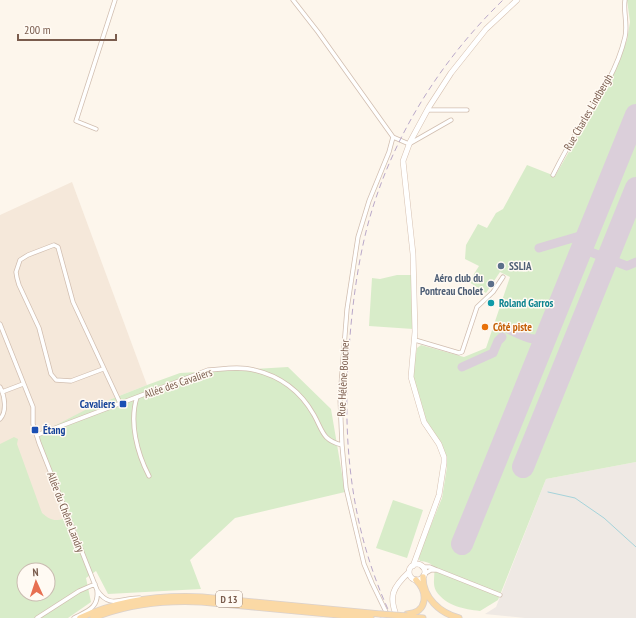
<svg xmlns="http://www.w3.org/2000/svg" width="636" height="618" font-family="'PT Sans Narrow',sans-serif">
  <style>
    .residential { fill: #f5e8da }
    .industrial { fill: #efe9e4 }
    .green { fill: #d8ecc9; fill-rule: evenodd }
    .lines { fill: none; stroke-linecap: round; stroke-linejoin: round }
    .stream { stroke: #a5d3da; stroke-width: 1 }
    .taxiway { stroke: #dbcfda; stroke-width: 9 }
    .runway { stroke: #dbcfda; stroke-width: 22 }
    .street-casing { stroke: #d1beb0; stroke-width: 5 }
    .secondary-casing { stroke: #d6c0b0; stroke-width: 6 }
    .primary-casing { stroke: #dad1cd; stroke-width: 7 }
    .street { stroke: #fff; stroke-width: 3.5 }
    .secondary { stroke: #fff; stroke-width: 5 }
    .primary { stroke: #fbd9a5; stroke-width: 5.5 }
    .rail { stroke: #b9a8c9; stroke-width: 1; stroke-dasharray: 6 4; stroke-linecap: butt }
    .primary-bridge-casing { stroke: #dad1cd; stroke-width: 7; stroke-linecap: butt }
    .primary-bridge { stroke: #fbd9a5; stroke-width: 5.5 }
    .service-dot { fill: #5c6f8a; stroke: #fffaf3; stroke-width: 1.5 }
    .culture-dot { fill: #0f9aa8; stroke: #fffaf3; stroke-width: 1.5 }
    .food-dot { fill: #e8710a; stroke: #fffaf3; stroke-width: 1.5 }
    .transit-dot { fill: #1a4fb4; stroke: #fffaf3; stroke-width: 1.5 }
    .labels { text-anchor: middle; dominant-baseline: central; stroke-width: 3; stroke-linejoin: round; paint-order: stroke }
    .shield { fill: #fffaf3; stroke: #a28b7f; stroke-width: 1 }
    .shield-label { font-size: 10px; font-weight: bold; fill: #7a5c4d }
    .street-label { font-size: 11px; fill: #7a5c4d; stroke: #fffaf3 }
    .service-label { font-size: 11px; font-weight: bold; fill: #4e5e75; stroke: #fffaf3; text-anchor: start }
    .culture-label { font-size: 11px; font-weight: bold; fill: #0d838f; stroke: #fffaf3; text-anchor: start }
    .food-label { font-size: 11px; font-weight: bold; fill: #c56008; stroke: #fffaf3; text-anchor: start }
    .transit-label { font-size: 11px; font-weight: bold; fill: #164399; stroke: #fffaf3; text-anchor: end }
  </style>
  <rect width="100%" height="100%" fill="#fdf6ec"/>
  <!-- residential -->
  <path class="residential" d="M72,182L147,385L91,407L65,518L44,525L0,451V215Z"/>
  <!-- industrial -->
  <path class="industrial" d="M636,462V618H525L485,614L496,607L546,479Z"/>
  <!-- green -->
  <path class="green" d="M627,0H636V462L546,479L498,600L480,611C464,609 446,606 436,591C429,578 444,563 420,561L418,557L442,498L447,467L442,445L427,423L413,381V370L417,348L421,345L464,357L486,348L510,277L500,272L486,293L469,282L479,266L465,259L466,245L478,224L487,228L496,213L503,209L527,165L555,176L606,87L627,40L630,22Z
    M397,275H411L413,329L369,326L372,278L380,279Z
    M288,367L331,409L345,492L235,518L190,560L201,589L108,594L96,571L86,578L91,602L68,618H0V444L14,437L18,439L17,444L42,513C50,520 55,522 65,518L35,436L91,407L147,385L180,373ZM24,570H48V594H24Z
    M393,500L423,510L407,558L376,548Z"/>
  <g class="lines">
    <!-- stream -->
    <path class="stream" d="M548,492L575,498L604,518L636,547"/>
    <!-- taxiway -->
    <path class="taxiway" d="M539,248L583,235L588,230L592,223
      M579,255L584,251H588L627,266L636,262
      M508,329C519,334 537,346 547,334
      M534,339L539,345V353
      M462,367L493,353L498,341L502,337"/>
    <!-- runway -->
    <path class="runway" d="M523,467L636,188
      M462,544L636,115"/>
    <!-- street casing -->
    <g class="street-casing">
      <path id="street" d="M293,0L318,32L393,137L409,144L451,120
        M428,110H467
        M96,129L76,121L115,0
        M553,175C560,161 568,146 577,132C596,102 617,72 625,37C628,24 623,12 625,0
        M0,324L33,407V424L39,443L97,590C110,610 122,597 140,598
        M415,340L459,353L462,352L477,307L493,292L503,277
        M103,369L71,381L56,380L51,374L39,328L19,285L17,278L16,272L20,260L28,255L54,245L58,247L73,302L120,403
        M0,387C5,396 7,412 0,419
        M2,392L23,384
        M137,397C129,422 137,453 149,476
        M37,435L208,370C223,369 240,366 254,370C280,376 301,392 314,415C323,431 322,440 342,445
        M422,567H430L437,570H431L424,574
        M437,570L500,595
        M37,618L79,591L95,584
        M74,618C87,611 99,608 97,591
        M389,618L372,583L364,564L346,488L342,445L340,398L347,309L358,237L369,201L389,152L393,137"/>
    </g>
    <!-- secondary casing -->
    <g class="secondary-casing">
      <path id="secondary" d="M409 572a8 8 0 1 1 16 0a8 8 0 1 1-16 0Z
        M413,566L439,495L444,463V457L439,444L424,422L411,377L415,332L413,254L403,161L410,142L429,107L451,73L486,29L517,0
        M397,617C388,596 393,587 409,572"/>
    </g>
    <!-- primary casing -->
    <g class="primary-casing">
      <path id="primary" d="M423,577C423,598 440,613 459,618
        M407,614C428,613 428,592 416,580
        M408,617L423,618
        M80,618C119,600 159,595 202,597L380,614
        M93,618C128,604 164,600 202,602L371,618"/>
    </g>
    <!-- street -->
    <use href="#street" class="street"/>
    <!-- secondary -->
    <use href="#secondary" class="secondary"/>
    <!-- primary -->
    <use href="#primary" class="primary"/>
    <!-- rail -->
    <path class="rail" d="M392,618C353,536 343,453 348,363C351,317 356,269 368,224C391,139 440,61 503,0"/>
    <!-- primary-bridge casing -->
    <g class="primary-bridge-casing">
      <path id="primary-bridge" d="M380,614L407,616"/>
    </g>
    <!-- primary-bridge -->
    <use href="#primary-bridge" class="primary-bridge"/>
  </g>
  <!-- markers -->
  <g class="service-dot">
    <circle cx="501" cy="266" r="4"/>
    <circle cx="491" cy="284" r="4"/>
  </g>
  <circle class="culture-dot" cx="491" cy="303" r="4"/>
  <circle class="food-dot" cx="485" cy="327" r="4"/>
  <g class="transit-dot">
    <rect x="119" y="400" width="8" height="8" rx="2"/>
    <rect x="31" y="426" width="8" height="8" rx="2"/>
  </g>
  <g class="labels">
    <!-- shield labels -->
    <rect class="shield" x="216" y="591" width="26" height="16" rx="3"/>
    <g class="shield-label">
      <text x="229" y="599">D 13</text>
    </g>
    <!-- street labels -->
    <g class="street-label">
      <text transform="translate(588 112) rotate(-60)">Rue Charles Lindbergh</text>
      <text transform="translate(343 378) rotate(-87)">Rue Hélène Boucher</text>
      <text transform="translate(178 383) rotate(-19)">Allée des Cavaliers</text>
      <text transform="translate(66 512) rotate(69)">Allée du Chêne Landry</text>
    </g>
    <!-- service labels -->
    <g class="service-label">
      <text x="509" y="266">SSLIA</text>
      <text x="483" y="278" text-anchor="end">Aéro club du<tspan x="483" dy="13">Pontreau Cholet</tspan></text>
    </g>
    <!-- culture labels -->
    <g class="culture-label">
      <text x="499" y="303">Roland Garros</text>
    </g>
    <!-- food labels -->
    <g class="food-label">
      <text x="493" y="327">Côté piste</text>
    </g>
    <!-- transit labels -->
    <g class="transit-label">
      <text x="115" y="404">Cavaliers</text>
      <text x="43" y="430" text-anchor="start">Étang</text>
    </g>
  </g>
  <!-- north arrow -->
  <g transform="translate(36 582) rotate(357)"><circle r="19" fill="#fffaf3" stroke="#cabbb1"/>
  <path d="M0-3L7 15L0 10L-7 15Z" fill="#e76f51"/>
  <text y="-6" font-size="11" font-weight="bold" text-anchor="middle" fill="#7a5c4d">N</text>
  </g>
  <!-- scale -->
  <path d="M18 34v6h98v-6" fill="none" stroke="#7a5c4d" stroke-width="2"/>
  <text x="24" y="34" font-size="12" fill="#7a5c4d" stroke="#fffaf3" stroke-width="3" paint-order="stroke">200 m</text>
</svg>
